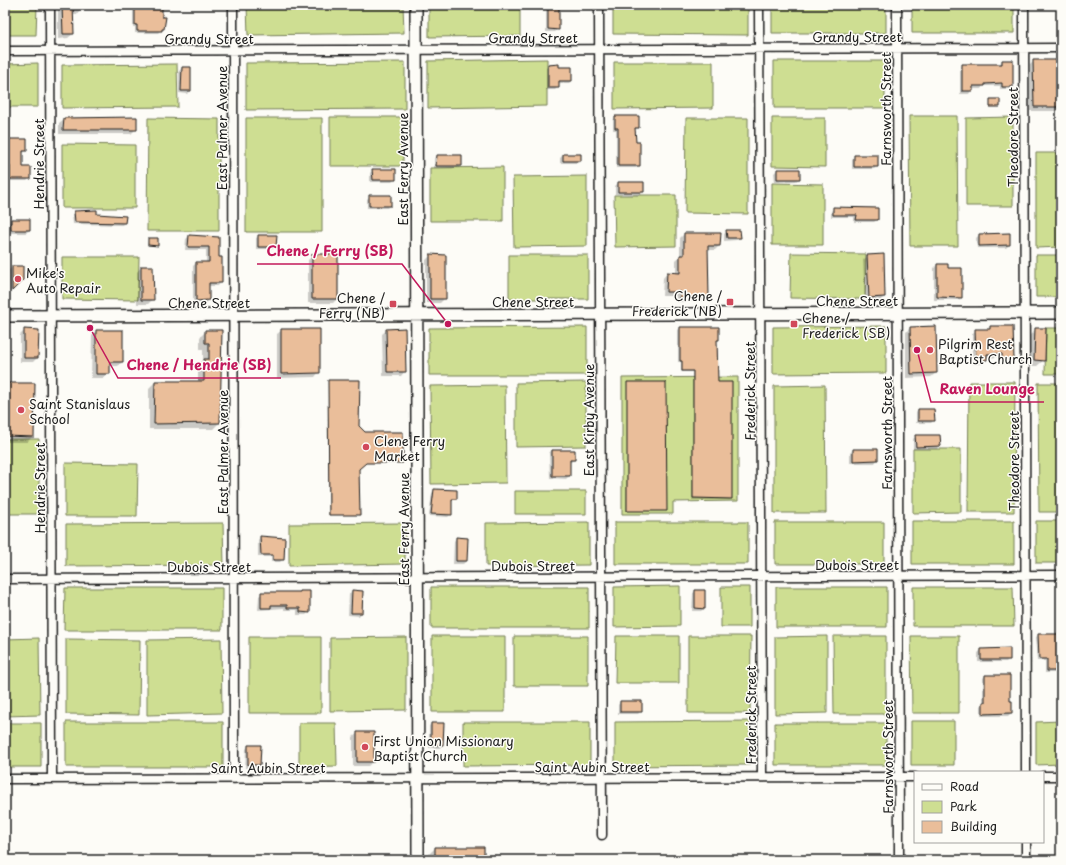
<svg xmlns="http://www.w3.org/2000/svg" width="1066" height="865" font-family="'Playpen Sans',sans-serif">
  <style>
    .green { fill: #cede92; stroke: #757d57 }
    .shadow { fill: #0003 }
    .building { fill: #eabe9a; stroke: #1c1c1c }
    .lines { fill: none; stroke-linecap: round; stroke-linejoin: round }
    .street-casing { stroke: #1c1c1c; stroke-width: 11 }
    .secondary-casing { stroke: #1c1c1c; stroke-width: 14 }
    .street { stroke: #fdfcf7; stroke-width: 8 }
    .secondary { stroke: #fdfcf7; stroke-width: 11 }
    .poi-dot { fill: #d1495b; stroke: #fdfcf7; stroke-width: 1.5 }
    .labels { text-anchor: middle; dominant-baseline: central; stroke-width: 3; stroke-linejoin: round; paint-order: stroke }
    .street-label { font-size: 13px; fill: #1c1c1c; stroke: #fdfcf7 }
    .poi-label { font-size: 13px; fill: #1c1c1c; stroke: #fdfcf7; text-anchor: start }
    .leader { fill: none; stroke: #c2185b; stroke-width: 1.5 }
    .callout-dot { fill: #c2185b; stroke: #fdfcf7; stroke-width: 1.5 }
    .callout-label { font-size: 14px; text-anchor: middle; font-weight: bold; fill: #c2185b; stroke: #fdfcf7; stroke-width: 3; stroke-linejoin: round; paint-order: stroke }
  </style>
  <rect width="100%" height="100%" fill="#fdfcf7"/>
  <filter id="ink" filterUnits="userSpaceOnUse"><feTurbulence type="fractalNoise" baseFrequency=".025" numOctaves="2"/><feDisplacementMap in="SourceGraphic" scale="8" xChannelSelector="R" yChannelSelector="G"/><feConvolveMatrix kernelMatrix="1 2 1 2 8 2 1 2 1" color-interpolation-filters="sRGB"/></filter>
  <g filter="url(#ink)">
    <!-- green -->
    <path class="green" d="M5,5H37L36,35H5Z
      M247,5H403L404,33L248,35Z
      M429,5H520V36L429,37Z
      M613,5H748V35L613,34Z
      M772,5H886V33H772Z
      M912,5H1014V33H912Z
      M547,59V106L428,108V61Z
      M774,61H885V108H774Z
      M405,62V109L246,110V63Z
      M614,62H713V108L614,109Z
      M38,63V107H5V64Z
      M177,64L178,107L62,108V65Z
      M909,116H957L958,246H910Z
      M330,117H403V166H330Z
      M1013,117V206H966V118Z
      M148,118L219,119V231H147Z
      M246,118H322V232H246Z
      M686,118H748V214L685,213Z
      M772,118H825V167L772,166Z
      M62,144L135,145V208H62Z
      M1036,153H1061V247L1036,248Z
      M503,167V221H430V168Z
      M587,176V246L514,247L513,177Z
      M772,183L823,184V245H772Z
      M614,195H676V246L615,247Z
      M791,253L866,254L865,299L790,298Z
      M509,255H588V299H509Z
      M1036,255H1061V297H1036Z
      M62,257H139L138,300L62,299Z
      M886,326V373L773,374V327Z
      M587,327V375H429V328Z
      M1046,328H1061V374H1045Z
      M738,377V501L673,502V514H622V378Z
      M586,382V446L516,447V383Z
      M969,382H1015L1014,512H968Z
      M1038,383H1061V512H1039Z
      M505,385L506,483L431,484L430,386Z
      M825,385L826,513H774V386Z
      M5,439H39V514H5Z
      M913,449H961V512L913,513Z
      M65,463L138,464L137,516H65Z
      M515,491H586V514H515Z
      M912,521H1014V564H912Z
      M1036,521H1061V563H1036Z
      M589,522V565L486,566V523Z
      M615,522H748V564H615Z
      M775,522H884V564H775Z
      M223,523L224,565L66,566V524Z
      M405,523V564L289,566V524Z
      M680,586V626L614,627V587Z
      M431,587H589V628H431Z
      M721,587H750V627H721Z
      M776,587H887V627H776Z
      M913,587H1013L1014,626H913Z
      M65,588H222V630H64Z
      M432,636H505V712H432Z
      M514,636H588V686H514Z
      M616,636H679V683H615Z
      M688,636H751L750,713H688Z
      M827,636V713L775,714V637Z
      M886,636V714H834L833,636Z
      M911,636H959V713H912Z
      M249,637H321V713H249Z
      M406,637V710L330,711V638Z
      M39,638L40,715L5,716V639Z
      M66,639L140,640L139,715L66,714Z
      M221,639L222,713L147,715V640Z
      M750,721V765L615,766V722Z
      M911,721H954V765H911Z
      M1061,721V764L1036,765V722Z
      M66,722H223V767H66Z
      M463,722H590V765L463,766Z
      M5,723H41V767H5Z
      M299,723H336L337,766L299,767Z
      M775,723H886V765H775Z"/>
    <!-- shadow -->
    <path class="shadow" d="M58,5H80V10L76,15H72L73,34L68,38L58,39Z
      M133,5H161V30L158,33H135V27H133Z
      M549,7L558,29L555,32H546V9Z
      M1002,61L1012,86L1009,89H1000V86H983L981,89H972L969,94H960V68L963,65L1000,64Z
      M1034,61H1061V111H1030V65Z
      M549,66L558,68L571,81L568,84L558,83V87L555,90H546V68Z
      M182,68L190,91L187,94L179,93V71Z
      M616,117L638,127L634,130L639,165L636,168H616V130H613V120Z
      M136,118V129L131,134H59V123L64,119Z
      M6,140L26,150L22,154V168L30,178L27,181H8V167H5Z
      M563,155L580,160L578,163H560V158Z
      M437,156L461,165L458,168H434V158Z
      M855,156L877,166L874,169H852V159Z
      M373,170L395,179L392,182H370V173Z
      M777,170L799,179L796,181L775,182L774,173Z
      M618,183L643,192L640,195L615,194V186Z
      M370,196L390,205L387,208H367V199Z
      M834,208L877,220L874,222H854V217H831V211Z
      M75,212L96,215L124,223L122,225L73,224L72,214Z
      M12,220H29V230L26,233H9V223Z
      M727,231L740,238L737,240L724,241V234Z
      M684,234L719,246L715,250H707L708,297L703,301L676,302V296H662L663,278L667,273L676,274V260L680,256V238Z
      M979,235L1009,245L1006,248H977L976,238Z
      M189,236L218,238V258L221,282L218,286H208V300L205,303L193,304V266L196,263H206V250H185L186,239Z
      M259,236L275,247L273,249H256V238Z
      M148,239L157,245L147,246Z
      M313,255L337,299L333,303H308V260Z
      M431,255L445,298L440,303H426V260Z
      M868,256L884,297L880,301L865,302L863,260Z
      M937,265H947V269L961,297L959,300H934V268Z
      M12,267L22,279L10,292L9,270Z
      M141,267L153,299L148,304H137V272Z
      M991,327L1013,360L1009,364H998V357L986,358L982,364H972V334L976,330H988Z
      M680,328H718V340L716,342L717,383L731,498L730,500H692V372H681V362H678V330Z
      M910,328L936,373L931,377L906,378V332Z
      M1036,329L1044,360L1037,366H1028L1030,335Z
      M25,330L37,358L33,362H20V335Z
      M282,330L319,372L315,377L277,378V334Z
      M387,330L405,371L401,376H383L382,334Z
      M96,331L122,362L118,366H109V373L104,378H91L92,336Z
      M206,331H221L219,423L213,429H149V388L155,382H198V365L203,360V349H200V337Z
      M328,381L358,427L402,463H364L358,469V515H328Z
      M628,383L666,510L665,511H626Z
      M5,384L33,436L27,442H5Z
      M918,410L934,420L931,423H916V413Z
      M916,436L940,446L937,449H913V439Z
      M552,450L574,451V460L569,463V476L566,479L550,478L549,453Z
      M853,450L877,460L875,463H850V453Z
      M435,490L456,498L451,501V514L448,517L429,516L432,493Z
      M260,537L283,559L280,562H271V557H258V540Z
      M456,538L466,561L463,564H453L454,541Z
      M352,591L362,592L361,613L359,616L348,615L349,594Z
      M696,591L704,608L701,611H692L693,593Z
      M262,593H299L309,612L306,615H297V610H284V608L258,610L259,596Z
      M1038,635H1061V673H1045V661H1037L1035,638Z
      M981,650L1009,659L1006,662H978V653Z
      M985,676L1009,701L1011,713L1008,716H981V706L983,704V678Z
      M620,702L641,711L638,714H618V705Z
      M431,724L442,745L440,748H429V726Z
      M358,733L373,762L368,766H353V737Z
      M248,746H260L259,765L256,768H245L246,749Z
      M435,848L483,860H429V854Z"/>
    <!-- building -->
    <path class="building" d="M62,5H73L74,34H63Z
      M548,6H559V30L548,29Z
      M135,7H162V17H166L164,29H162V31H137V25H135Z
      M1002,60H1013V87H1002V83L985,84V86H973V91H962V64H1002Z
      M1033,60H1061V107H1034Z
      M559,64V67H572V81H559V88H548V65Z
      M182,67H191V91H181Z
      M990,99H1000V107H990Z
      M615,116H639V128H635L636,142H640V166H618V128H615Z
      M137,117V130H63L64,118Z
      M6,139H27V151H23V167H31V179H10V165H5Z
      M563,154H581V161H563Z
      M437,155H462V166H436Z
      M854,155H878V167H854Z
      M372,169H396V180H373Z
      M777,169H800V179H777Z
      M618,182H644V192H618Z
      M369,195H391V206H369Z
      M833,207L878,208V220H856L857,215H833Z
      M97,210V214L126,216L125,223L75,222L74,211Z
      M11,219H30V230H11Z
      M726,230H740L741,238H727Z
      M684,233H721L720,246H708L709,298H680V292H666L667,272L680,273V255H684Z
      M1010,233V245L979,246V234Z
      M189,235L219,237V257H222V283H209V300L196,301V262H209V247H188Z
      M258,235H277L276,247H258Z
      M148,238H158V246L148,245Z
      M312,254H338V299H312Z
      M430,254L446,255V299H430Z
      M884,254L885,297L869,298L867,255Z
      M937,264H948V268H962V298L937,297Z
      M12,266H23V280L12,291Z
      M141,266H153L154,300H141Z
      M936,326L937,373L911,374L910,327Z
      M990,326H1013L1014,360H1002V354H987V360H976L975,329H990Z
      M680,327H719V340H717L718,382H732V499L693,498V371H682V361H680Z
      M405,328L406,372H387L386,329Z
      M1035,328H1046L1045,361L1034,360Z
      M24,329L39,330L38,358H24Z
      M281,329H320V373L281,374Z
      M96,330H123V362H110V374H96Z
      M205,330H222L220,423L154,424L155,381H204V359H209V343H205Z
      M328,380H360L359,426L365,432H403V463H366L359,469L360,515H329Z
      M627,382H666L667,511H627Z
      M5,383H35L34,437L5,436Z
      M918,409H934L935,421H918Z
      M915,435H940L941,446L916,447Z
      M853,449H878V460L853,461Z
      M552,450H575V460H570V476H552Z
      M434,489L457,490V499H452V515L431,514Z
      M260,536L285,538L284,560H273V555H261Z
      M456,537L468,538L467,561H456Z
      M352,590L363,591L362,613H351Z
      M695,590H705V609L695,608Z
      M300,591H310V613L300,612V608H287V605H271V608H261V592H300Z
      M1038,634H1061V671H1047V659H1039Z
      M1010,648V660H981V649Z
      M985,675H1010V701H1012V713L983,714V702H985Z
      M620,701H642V712H620Z
      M431,723H444L443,745H431Z
      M357,732H374V762H357Z
      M248,745H261L260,765H248Z
      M435,847H484V860H435Z"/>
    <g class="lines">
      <!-- street casing -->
      <g class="street-casing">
        <path id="street" d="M50,5L52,779
          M233,5L234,779
          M599,5L602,835
          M759,5L762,777
          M897,5L899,860
          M1024,5L1026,772
          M5,51L1061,48
          M5,579L1061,575
          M1043,776H1061
          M5,779L915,777
          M1026,842V860"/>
      </g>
      <!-- secondary casing -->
      <g class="secondary-casing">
        <path id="secondary" d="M416,5L418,860
          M5,316L1061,313"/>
      </g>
      <!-- street -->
      <use href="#street" class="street"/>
      <!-- secondary -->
      <use href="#secondary" class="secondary"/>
    </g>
  </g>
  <!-- markers -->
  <g class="poi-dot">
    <circle cx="18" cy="279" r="4"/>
    <rect x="726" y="298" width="8" height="8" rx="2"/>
    <rect x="389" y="300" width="8" height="8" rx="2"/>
    <rect x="790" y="320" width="8" height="8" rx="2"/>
    <circle cx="930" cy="350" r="4"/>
    <circle cx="21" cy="410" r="4"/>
    <circle cx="366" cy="447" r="4"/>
    <circle cx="365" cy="747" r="4"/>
  </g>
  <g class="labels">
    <!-- street labels -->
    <g class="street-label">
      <text x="857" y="36">Grandy Street</text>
      <text x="533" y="37">Grandy Street</text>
      <text x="209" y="38">Grandy Street</text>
      <text transform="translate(885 109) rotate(-90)">Farnsworth Street</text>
      <text transform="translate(221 128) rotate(-90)">East Palmer Avenue</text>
      <text transform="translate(1012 137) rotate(-90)">Theodore Street</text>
      <text transform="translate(38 164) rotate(-90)">Hendrie Street</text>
      <text transform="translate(402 169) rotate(-90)">East Ferry Avenue</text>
      <text x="857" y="300">Chene Street</text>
      <text x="533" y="301">Chene Street</text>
      <text x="209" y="302">Chene Street</text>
      <text transform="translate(749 391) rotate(-90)">Frederick Street</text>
      <text transform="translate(588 420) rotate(-90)">East Kirby Avenue</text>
      <text transform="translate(886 433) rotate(-90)">Farnsworth Street</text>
      <text transform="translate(222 452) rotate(-90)">East Palmer Avenue</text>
      <text transform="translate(1013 461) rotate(-90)">Theodore Street</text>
      <text transform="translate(39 488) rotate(-90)">Hendrie Street</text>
      <text transform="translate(403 529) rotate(-90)">East Ferry Avenue</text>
      <text x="857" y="564">Dubois Street</text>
      <text x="533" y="565">Dubois Street</text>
      <text x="209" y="566">Dubois Street</text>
      <text transform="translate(750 715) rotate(-90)">Frederick Street</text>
      <text transform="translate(887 757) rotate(-90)">Farnsworth Street</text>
      <text x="592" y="766">Saint Aubin Street</text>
      <text x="268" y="767">Saint Aubin Street</text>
    </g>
    <!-- poi labels -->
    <g class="poi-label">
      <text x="26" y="272">Mike's<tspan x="26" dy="15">Auto Repair</tspan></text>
      <text x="722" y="295" text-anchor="end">Chene /<tspan x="722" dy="15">Frederick (NB)</tspan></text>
      <text x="385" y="297" text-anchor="end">Chene /<tspan x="385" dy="15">Ferry (NB)</tspan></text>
      <text x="802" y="317">Chene /<tspan x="802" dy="15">Frederick (SB)</tspan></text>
      <text x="938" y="343">Pilgrim Rest<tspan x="938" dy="15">Baptist Church</tspan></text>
      <text x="29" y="403">Saint Stanislaus<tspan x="29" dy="15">School</tspan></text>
      <text x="374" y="440">Clene Ferry<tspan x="374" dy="15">Market</tspan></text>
      <text x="373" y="740">First Union Missionary<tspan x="373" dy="15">Baptist Church</tspan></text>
    </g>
  </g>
  <!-- callouts -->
  <path class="leader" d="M448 324L402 264H257M90 328L118 378H281M917 350L931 402H1044"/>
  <g class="callout-dot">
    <circle cx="448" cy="324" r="4"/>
    <circle cx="90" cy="328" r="4"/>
    <circle cx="917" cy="350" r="4"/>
  </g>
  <g class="callout-label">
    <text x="330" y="256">Chene / Ferry (SB)</text>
    <text x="199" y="370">Chene / Hendrie (SB)</text>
    <text x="987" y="394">Raven Lounge</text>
  </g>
  <!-- margin -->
  <rect width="1066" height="865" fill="none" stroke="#fdfcf7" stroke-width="20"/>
  <rect x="10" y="10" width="1046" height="845" fill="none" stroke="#1c1c1c" stroke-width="1.5" filter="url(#ink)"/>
  <!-- legend -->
  <rect x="914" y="771" width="130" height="72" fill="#fdfcf7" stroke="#a3a29f"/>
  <rect x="922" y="784" width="20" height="6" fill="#fdfcf7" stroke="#a3a29f"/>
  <text x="950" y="791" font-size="12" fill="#1c1c1c">Road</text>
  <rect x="922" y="801" width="20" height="12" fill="#cede92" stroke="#a3a29f"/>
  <text x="950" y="811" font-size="12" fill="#1c1c1c">Park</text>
  <rect x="922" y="821" width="20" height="12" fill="#eabe9a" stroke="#a3a29f"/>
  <text x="950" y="831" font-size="12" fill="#1c1c1c">Building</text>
</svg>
